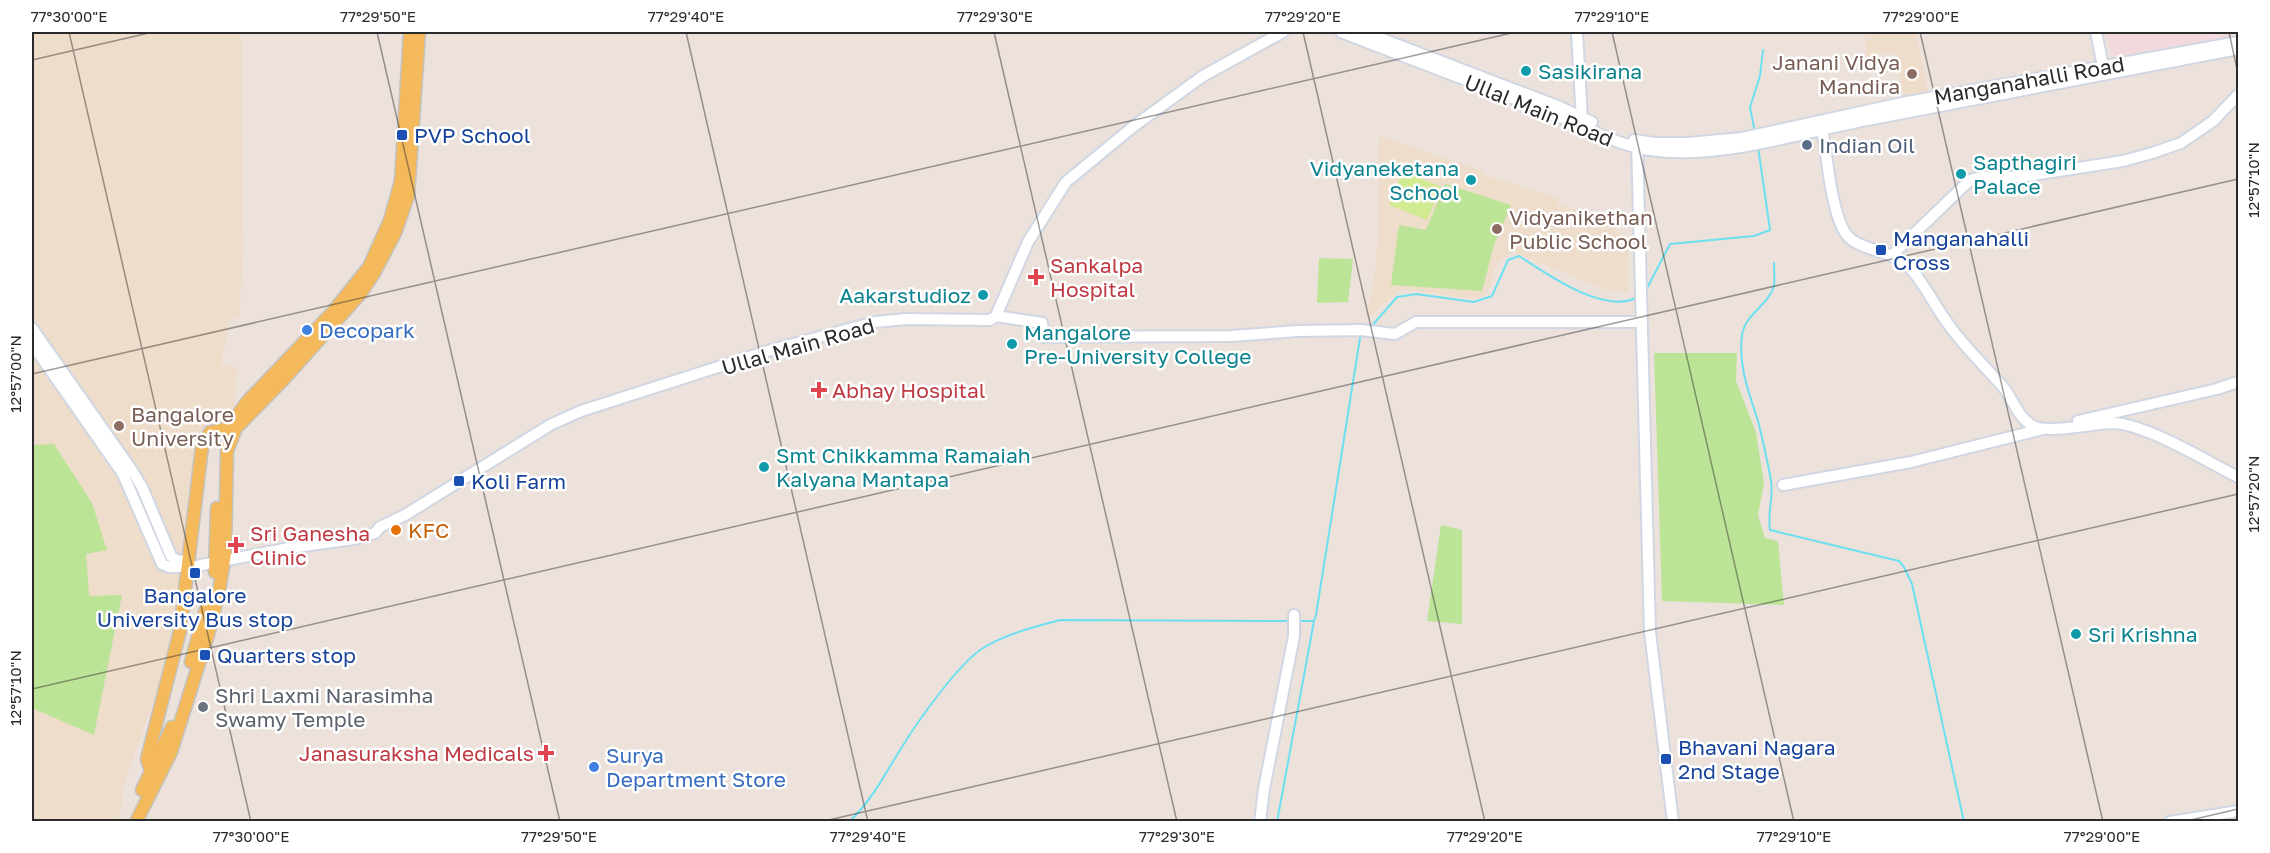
<svg xmlns="http://www.w3.org/2000/svg" width="2270" height="853" font-family="'Golos Text',sans-serif">
  <style>
    .education { fill: #eeddca }
    .medical { fill: #f3d8dd }
    .green { fill: #bce497 }
    .pitch { fill: #d2eb92 }
    .lines { fill: none; stroke-linecap: round; stroke-linejoin: round }
    .stream { stroke: #6ce0f0; stroke-width: 2 }
    .secondary-casing { stroke: #d0d7e3; stroke-width: 14 }
    .primary-casing { stroke: #c3c3c3; stroke-width: 15 }
    .secondary { stroke: #fff; stroke-width: 10 }
    .primary { stroke: #f3b95a; stroke-width: 12 }
    .ticks { fill: none; stroke: #2a2a2a; stroke-width: 1.5; stroke-opacity: 0.45 }
    .culture-dot { fill: #0f9aa8; stroke: #fff; stroke-width: 2 }
    .education-dot { fill: #8d6e63; stroke: #fff; stroke-width: 2 }
    .transit-dot { fill: #1a4fb4; stroke: #fff; stroke-width: 2 }
    .service-dot { fill: #5c6f8a; stroke: #fff; stroke-width: 2 }
    .health-dot { fill: #e0444e; stroke: #fff; stroke-width: 2 }
    .shop-dot { fill: #3f7fe0; stroke: #fff; stroke-width: 2 }
    .food-dot { fill: #e8710a; stroke: #fff; stroke-width: 2 }
    .worship-dot { fill: #6b7280; stroke: #fff; stroke-width: 2 }
    .labels { text-anchor: middle; dominant-baseline: central; stroke-width: 5; stroke-linejoin: round; paint-order: stroke }
    .education-label { font-size: 21px; fill: #785e54; stroke: #fff; text-anchor: start }
    .culture-label { font-size: 21px; fill: #0d838f; stroke: #fff; text-anchor: start }
    .street-label { font-size: 21px; fill: #2a2a2a; stroke: #fff }
    .transit-label { font-size: 21px; fill: #164399; stroke: #fff; text-anchor: start }
    .service-label { font-size: 21px; fill: #4e5e75; stroke: #fff; text-anchor: start }
    .health-label { font-size: 21px; fill: #be3a42; stroke: #fff; text-anchor: start }
    .shop-label { font-size: 21px; fill: #366cbe; stroke: #fff; text-anchor: start }
    .food-label { font-size: 21px; fill: #c56008; stroke: #fff; text-anchor: start }
    .worship-label { font-size: 21px; fill: #5b616d; stroke: #fff; text-anchor: start }
    .neatline { fill: none; stroke: #2a2a2a; stroke-width: 2 }
    .ticks-label { font-size: 15px; text-anchor: middle; fill: #2a2a2a }
  </style>
  <rect width="100%" height="100%" fill="#ece2db"/>
  <!-- education -->
  <path class="education" d="M32,32H241L243,252L239,319L230,317L221,364L237,367L235,405L223,420L209,422L199,437L194,456L192,480L194,577L171,652L124,785L121,809L116,821H32Z
    M1865,32H1916L1928,92L1904,96L1895,52L1866,57Z
    M1379,136L1482,171L1481,174L1558,198L1557,204L1617,225L1616,232L1628,237V292L1606,290L1513,252L1496,264L1491,285L1484,296L1475,299L1407,290L1399,291L1366,319L1374,280L1378,240Z"/>
  <!-- medical -->
  <path class="medical" d="M2106,32H2230L2231,36L2112,57Z"/>
  <!-- green -->
  <path class="green" d="M1445,184L1511,205L1494,245L1482,291L1391,285L1399,225L1426,230Z
    M1319,258L1353,259L1348,302L1317,303Z
    M1654,353H1737L1736,381L1756,432L1764,483L1758,515L1765,538L1778,541L1784,605L1662,601Z
    M54,444L92,503L107,550L86,554L89,596L122,595L94,735L32,708V445Z
    M1441,525L1462,530V624L1427,621Z"/>
  <!-- pitch -->
  <path class="pitch" d="M1403,171L1441,187L1427,220L1389,205Z"/>
  <g class="lines">
    <!-- stream -->
    <path class="stream" d="M1755,133L1750,107L1760,76L1763,50
      M1774,263C1774,270 1775,279 1774,286C1768,306 1745,314 1742,335C1738,366 1749,393 1758,421C1763,440 1767,460 1771,480C1774,496 1767,513 1770,530L1899,561L1904,567L1912,584L1964,822
      M1644,294L1670,244L1754,236L1770,230L1758,147
      M1370,328L1397,297L1416,294L1474,302L1492,296L1508,260L1519,256C1547,274 1602,314 1636,298
      M1297,621H1314L1316,615L1360,338L1364,334
      M849,822C874,798 884,775 902,747C917,722 959,663 983,648C1006,634 1034,627 1060,620L1292,621
      M1277,822L1314,621"/>
    <!-- secondary casing -->
    <g class="secondary-casing">
      <path id="secondary" d="M1341,32C1410,59 1481,85 1550,113C1583,125 1615,145 1650,150C1717,160 1797,134 1862,121C1988,97 2113,72 2238,49
        M1364,32L1560,107L1592,122
        M1577,32L1582,121
        M2096,32L2104,71
        M1821,123C1827,152 1830,204 1843,229C1854,253 1892,247 1911,269C1926,286 1935,307 1949,325C1965,348 1985,366 2003,387C2013,399 2018,418 2033,426C2047,434 2096,423 2114,423C2148,425 2206,461 2238,477
        M1634,140L1654,143H1688L1742,138L1902,103L2238,42
        M1637,141L1650,632L1673,822
        M1893,254L1970,180L1981,177H2021L2123,161L2152,153L2181,143L2213,121L2238,95
        M996,316L1042,323L1043,337L1231,336L1298,331L1361,330L1395,334L1416,322H1642
        M32,328L131,469L142,487L171,556L177,561L188,560
        M32,344L123,474L162,564L169,567H191L289,548L354,539L375,533L380,527L405,515L550,425L581,411L771,350L875,322L906,319L990,320L996,316L1028,242L1066,182L1134,126L1203,76L1283,32
        M2078,421L2217,389L2238,382
        M1783,485L1911,462L2043,429
        M1260,822L1264,789L1294,636V615
        M2170,822L2238,811"/>
    </g>
    <!-- primary casing -->
    <g class="primary-casing">
      <path id="primary" d="M233,422L247,402L332,313L369,267L390,220L401,181L410,32
        M215,572L217,508
        M191,662L206,609
        M155,773L151,771L147,759L180,631L202,447L210,432L229,428L234,431
        M142,790L172,727
        M136,822L171,752L208,635L219,592L225,553L227,451L236,428L282,381L361,293L374,273L395,233L408,196L419,32"/>
    </g>
    <!-- secondary -->
    <use href="#secondary" class="secondary"/>
    <!-- primary -->
    <use href="#primary" class="primary"/>
  </g>
  <!-- ticks -->
  <path class="ticks" d="M69,32L251,822M377,32L560,822M686,32L868,822M994,32L1177,822M1303,32L1485,822M1612,32L1794,822M1920,32L2103,822M2229,32L2238,74M32,60L153,32M32,374L1516,32M32,689L2238,179M820,822L2238,494M2182,822L2238,809"/>
  <!-- markers -->
  <g class="culture-dot">
    <circle cx="1526" cy="71" r="6"/>
    <circle cx="1961" cy="174" r="6"/>
    <circle cx="1471" cy="180" r="6"/>
    <circle cx="983" cy="295" r="6"/>
    <circle cx="1012" cy="344" r="6"/>
    <circle cx="764" cy="467" r="6"/>
    <circle cx="2076" cy="634" r="6"/>
  </g>
  <g class="education-dot">
    <circle cx="1912" cy="74" r="6"/>
    <circle cx="1497" cy="229" r="6"/>
    <circle cx="119" cy="426" r="6"/>
  </g>
  <g class="transit-dot">
    <rect x="396" y="129" width="12" height="12" rx="3"/>
    <rect x="1875" y="244" width="12" height="12" rx="3"/>
    <rect x="453" y="475" width="12" height="12" rx="3"/>
    <rect x="189" y="567" width="12" height="12" rx="3"/>
    <rect x="199" y="649" width="12" height="12" rx="3"/>
    <rect x="1660" y="753" width="12" height="12" rx="3"/>
  </g>
  <circle class="service-dot" cx="1807" cy="145" r="6"/>
  <g class="health-dot">
    <path d="M1033 268h6v6h6v6h-6v6h-6v-6h-6v-6h6z"/>
    <path d="M816 381h6v6h6v6h-6v6h-6v-6h-6v-6h6z"/>
    <path d="M233 536h6v6h6v6h-6v6h-6v-6h-6v-6h6z"/>
    <path d="M543 744h6v6h6v6h-6v6h-6v-6h-6v-6h6z"/>
  </g>
  <g class="shop-dot">
    <circle cx="307" cy="330" r="6"/>
    <circle cx="594" cy="767" r="6"/>
  </g>
  <circle class="food-dot" cx="396" cy="530" r="6"/>
  <circle class="worship-dot" cx="203" cy="707" r="6"/>
  <g class="labels">
    <!-- education labels -->
    <g class="education-label">
      <text x="1900" y="62" text-anchor="end">Janani Vidya<tspan x="1900" dy="24">Mandira</tspan></text>
      <text x="1509" y="217">Vidyanikethan<tspan x="1509" dy="24">Public School</tspan></text>
      <text x="131" y="414">Bangalore<tspan x="131" dy="24">University</tspan></text>
    </g>
    <!-- culture labels -->
    <g class="culture-label">
      <text x="1538" y="71">Sasikirana</text>
      <text x="1973" y="162">Sapthagiri<tspan x="1973" dy="24">Palace</tspan></text>
      <text x="1459" y="168" text-anchor="end">Vidyaneketana<tspan x="1459" dy="24">School</tspan></text>
      <text x="971" y="295" text-anchor="end">Aakarstudioz</text>
      <text x="1024" y="332">Mangalore<tspan x="1024" dy="24">Pre-University College</tspan></text>
      <text x="776" y="455">Smt Chikkamma Ramaiah<tspan x="776" dy="24">Kalyana Mantapa</tspan></text>
      <text x="2088" y="634">Sri Krishna</text>
    </g>
    <!-- street labels -->
    <g class="street-label">
      <text transform="translate(2029 80) rotate(-10)">Manganahalli Road</text>
      <text transform="translate(1539 110) rotate(22)">Ullal Main Road</text>
      <text transform="translate(798 346) rotate(-16)">Ullal Main Road</text>
    </g>
    <!-- transit labels -->
    <g class="transit-label">
      <text x="414" y="135">PVP School</text>
      <text x="1893" y="238">Manganahalli<tspan x="1893" dy="24">Cross</tspan></text>
      <text x="471" y="481">Koli Farm</text>
      <text x="195" y="595" text-anchor="middle">Bangalore<tspan x="195" dy="24">University Bus stop</tspan></text>
      <text x="217" y="655">Quarters stop</text>
      <text x="1678" y="747">Bhavani Nagara<tspan x="1678" dy="24">2nd Stage</tspan></text>
    </g>
    <!-- service labels -->
    <g class="service-label">
      <text x="1819" y="145">Indian Oil</text>
    </g>
    <!-- health labels -->
    <g class="health-label">
      <text x="1050" y="265">Sankalpa<tspan x="1050" dy="24">Hospital</tspan></text>
      <text x="832" y="390">Abhay Hospital</text>
      <text x="250" y="533">Sri Ganesha<tspan x="250" dy="24">Clinic</tspan></text>
      <text x="534" y="753" text-anchor="end">Janasuraksha Medicals</text>
    </g>
    <!-- shop labels -->
    <g class="shop-label">
      <text x="319" y="330">Decopark</text>
      <text x="606" y="755">Surya<tspan x="606" dy="24">Department Store</tspan></text>
    </g>
    <!-- food labels -->
    <g class="food-label">
      <text x="408" y="530">KFC</text>
    </g>
    <!-- worship labels -->
    <g class="worship-label">
      <text x="215" y="695">Shri Laxmi Narasimha<tspan x="215" dy="24">Swamy Temple</tspan></text>
    </g>
  </g>
  <!-- border -->
  <rect width="2270" height="853" fill="none" stroke="#ffffff" stroke-width="66"/>
  <rect x="33" y="33" width="2204" height="787" class="neatline"/>
  <g class="ticks-label">
    <text x="69" y="22">77°30'00"E</text>
    <text x="378" y="22">77°29'50"E</text>
    <text x="686" y="22">77°29'40"E</text>
    <text x="995" y="22">77°29'30"E</text>
    <text x="1303" y="22">77°29'20"E</text>
    <text x="1612" y="22">77°29'10"E</text>
    <text x="1921" y="22">77°29'00"E</text>
    <text transform="translate(2254 180) rotate(-90)" y="5">12°57'10"N</text>
    <text transform="translate(16 374) rotate(-90)" y="5">12°57'00"N</text>
    <text transform="translate(2254 494) rotate(-90)" y="5">12°57'20"N</text>
    <text transform="translate(16 688) rotate(-90)" y="5">12°57'10"N</text>
    <text x="251" y="842">77°30'00"E</text>
    <text x="559" y="842">77°29'50"E</text>
    <text x="868" y="842">77°29'40"E</text>
    <text x="1177" y="842">77°29'30"E</text>
    <text x="1485" y="842">77°29'20"E</text>
    <text x="1794" y="842">77°29'10"E</text>
    <text x="2102" y="842">77°29'00"E</text>
  </g>
</svg>
